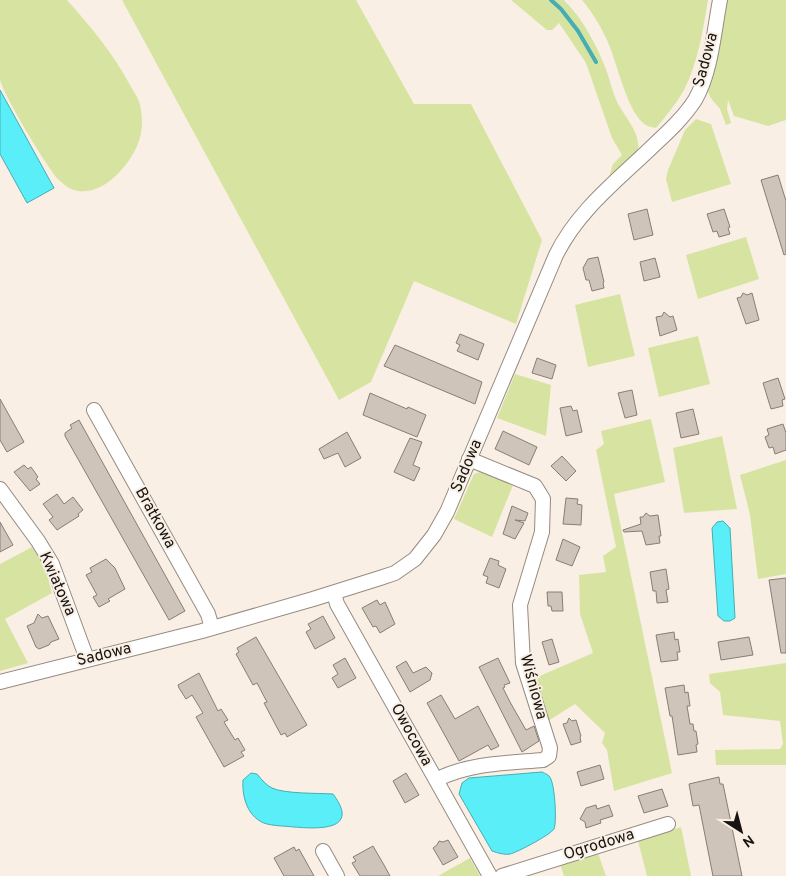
<svg xmlns="http://www.w3.org/2000/svg" width="786" height="876" font-family="Overpass,sans-serif">
  <style>
    .green { fill: #d7e4a1 }
    .water { fill: #5aeff8; stroke: #46adb3 }
    .lines { fill: none; stroke-linecap: round; stroke-linejoin: round }
    .stream { stroke: #46adb3; stroke-width: 4 }
    .building { fill: #cec4ba; stroke: #877e74 }
    .minor-casing { stroke: #958b81; stroke-width: 16 }
    .minor { stroke: #fff; stroke-width: 14 }
    .labels { text-anchor: middle; dominant-baseline: central; stroke-width: 4; stroke-linejoin: round; paint-order: stroke }
    .street-label { font-size: 16px; fill: #181411; stroke: #f9efe4 }
  </style>
  <rect width="100%" height="100%" fill="#f9efe4"/>
  <!-- green -->
  <path class="green" d="M0,0H67C91,27 113,53 130,85C133,91 139,98 140,105C143,118 143,133 137,146C127,169 99,200 71,189C67,187 62,183 59,180C49,171 1,91 0,79C0,54 0,26 0,0Z
    M122,0H356L414,104H471L542,240L516,324L414,281L371,382L339,400Z
    M511,0H564C583,19 596,44 606,69C610,80 612,91 617,102C624,116 641,133 638,150L608,180L613,164L622,155L612,138L586,63L559,23L552,30H547Z
    M582,0H708C703,30 698,63 684,90C676,104 666,116 656,128C651,127 646,126 642,122C626,107 617,62 607,40C600,25 592,12 582,0Z
    M727,0H786V120L768,126L734,116L728,100L727,109L731,123L726,125L720,109L710,97L708,91L717,56Z
    M696,119L711,124L731,184L672,202L666,179L668,170L685,130Z
    M746,237L759,279L698,299L686,255Z
    M620,294L635,356L588,367L575,305Z
    M698,336L710,384L659,397L648,348Z
    M515,374L551,385L546,436L497,418Z
    M651,419L665,482L614,494L672,773L614,791L607,750L602,743L605,733L575,704L548,721L535,678L593,653L580,614L579,575L606,572L603,556L616,547L596,450L604,444L601,431Z
    M722,436L737,509L684,513L673,448Z
    M786,460V574L758,579L750,515L740,475Z
    M480,472L513,485L492,537L454,519L474,474Z
    M32,547L45,567L52,593L5,619L28,663L0,671V564Z
    M786,663V765H716L715,750L780,749L783,744L780,721L723,715L720,692L710,683L709,674Z
    M681,827L691,876H647L638,841Z
    M598,853L606,876H564L560,864Z
    M470,858L480,876H438Z"/>
  <!-- water -->
  <path class="water" d="M0,90L54,188L27,203L0,154Z
    M723,521L730,528L735,618L730,621H724L718,616L712,528L717,522Z
    M542,772C544,773 547,774 549,776C555,781 557,822 554,829C550,835 518,852 510,854C504,855 498,853 492,851L459,794L462,783L469,778Z
    M251,773L257,774C262,780 266,785 272,788C285,794 317,793 333,794C361,831 318,829 294,827C286,826 266,826 260,821C246,813 242,794 243,780Z"/>
  <g class="lines">
    <!-- stream -->
    <path class="stream" d="M551,0L561,9L578,31L596,62"/>
  </g>
  <!-- building -->
  <path class="building" d="M778,175L786,201V254L784,255L761,180Z
    M647,209L653,235L634,240L628,214Z
    M724,209L730,227L728,228L730,234L719,237L717,231L713,232L707,214Z
    M598,257L604,282L603,283L604,288L592,291L589,280H586L583,268L588,259Z
    M655,258L660,277L644,281L640,262Z
    M743,293L747,295L752,293L759,320L746,324L737,298L741,297Z
    M664,312L670,317L673,316L677,330L660,336L656,317L662,316Z
    M460,334L484,344L478,360L457,351L460,345L456,343Z
    M395,345L482,382L475,404L384,366Z
    M537,358L556,365L552,379L532,373Z
    M778,378L785,399L782,400L783,406L771,409L763,383Z
    M632,390L637,415L625,418L618,393Z
    M370,393L407,409L408,407L426,415L417,437L363,415Z
    M0,399L24,442L7,452L0,440Z
    M571,406L573,411L577,410L582,432L566,436L560,408Z
    M693,409L699,434L681,438L676,413Z
    M79,420L185,611L169,620L65,436V433L72,428L70,425Z
    M783,424L786,433V450L775,454L773,447L769,448L765,437L769,435L767,429Z
    M503,431L537,447L529,465L495,449Z
    M347,432L361,458L345,467L338,453L324,459L319,449Z
    M410,438L422,442L413,465L420,468L414,481L394,472Z
    M562,456L576,471L566,481L551,466Z
    M24,465L28,469L31,467L38,477L36,479L40,484L30,491L14,472Z
    M57,494L64,504L73,497L83,510L78,514L79,516L57,530L49,520L53,517L43,504Z
    M566,498L578,499L577,504L582,505L581,525L563,524Z
    M512,506L528,513L525,521L515,520L524,523L515,539L503,534Z
    M646,513L650,516L658,515L661,536H659L660,543L646,545L642,531L624,532L623,530L641,524L640,517H643Z
    M0,522L13,545L0,552Z
    M563,539L580,547L572,566L556,560Z
    M490,558L499,561L498,565L506,569L499,588L486,583L488,577L483,575Z
    M106,559L115,568L125,589L108,599L110,601L99,607L93,597L97,595L86,575L92,572L90,568Z
    M666,569L669,589L666,590L668,602L657,603L656,591H653L650,572Z
    M786,578V653H781L769,580Z
    M547,592H562L563,611H552L551,606H548Z
    M377,600L380,605L385,602L395,624L380,633L376,626L373,627L362,608Z
    M38,614L42,618L48,616L59,639L51,642L49,645L39,649L36,647L27,626L34,623Z
    M323,616L335,638L315,649L306,632L311,629L308,624Z
    M674,632L675,640L678,639L680,652H677L678,660L661,662L656,635Z
    M256,637L307,725L287,737L285,733L281,735L264,703L267,702L257,683L253,685L236,654L239,652L237,648Z
    M749,637L753,655L721,660L718,642Z
    M552,639L559,662L549,665L542,642Z
    M345,658L356,678L338,688L332,678L338,674L333,665Z
    M498,658L510,683L504,685L505,687L503,688L510,702L526,730L534,726L539,741L522,752L479,667Z
    M406,661L413,673L426,667L432,673L430,680L410,692L396,667Z
    M199,673L218,711L221,709L228,720L224,722L235,740L238,738L245,750L241,752L244,756L224,767L196,717L203,713L192,695L186,699L179,688L178,685Z
    M684,685L685,693L688,692L690,706H687L690,724H693L694,731H696L698,744L696,745L697,752L678,755L672,716H670L665,688Z
    M441,695L455,719L478,706L499,746L491,750L488,745L459,761L427,703Z
    M569,718L572,721L576,720L581,736L580,737L581,742L571,745L563,724L567,723Z
    M600,765L604,779L581,786L577,772Z
    M406,773L419,795L405,803L393,781Z
    M719,777L720,784H723L742,876H713L699,805L693,806L689,784Z
    M662,789L668,806L644,813L638,796Z
    M596,805L597,809L609,805L613,816L600,820L601,823L586,828L585,822L580,819L586,808Z
    M448,840L458,857L443,865L433,848L437,845L439,841L443,842Z
    M373,846L384,865L390,876H360L352,863L356,861L353,857Z
    M294,847L296,851L299,849L314,876H284L274,858Z"/>
  <g class="lines">
    <!-- minor casing -->
    <g class="minor-casing">
      <path id="minor" d="M94,410L208,614L212,628
        M0,489L38,541L52,564L87,659
        M334,593L337,604L490,876
        M0,682L202,631L313,599L380,578L395,573L415,559L434,535L447,512L556,255C578,210 618,180 654,145C669,131 684,117 695,100C711,73 714,31 720,0
        M436,780C468,763 508,763 543,760L549,756L550,748L523,663L520,605L542,532L543,499L535,486L469,459
        M323,851L337,876
        M502,876L668,824"/>
    </g>
    <!-- minor -->
    <use href="#minor" class="minor"/>
  </g>
  <g class="labels">
    <!-- street labels -->
    <g class="street-label">
      <text transform="translate(706 60) rotate(-75)">Sadowa</text>
      <text transform="translate(467 466) rotate(-67)">Sadowa</text>
      <text transform="translate(155 518) rotate(61)">Bratkowa</text>
      <text transform="translate(57 584) rotate(66)">Kwiatowa</text>
      <text transform="translate(104 655) rotate(-14)">Sadowa</text>
      <text transform="translate(533 687) rotate(75)">Wiśniowa</text>
      <text transform="translate(411 735) rotate(61)">Owocowa</text>
      <text transform="translate(599 845) rotate(-17)">Ogrodowa</text>
    </g>
  </g>
  <!-- north arrow -->
  <g transform="translate(741 831) rotate(144)" stroke="#f9efe4" stroke-width="4" paint-order="stroke">
  <path d="M0-4L9 19L0 12L-9 19Z" fill="#181411"/>
  <text y="-8" font-size="14" font-weight="bold" text-anchor="middle" fill="#181411">N</text>
  </g>
</svg>
